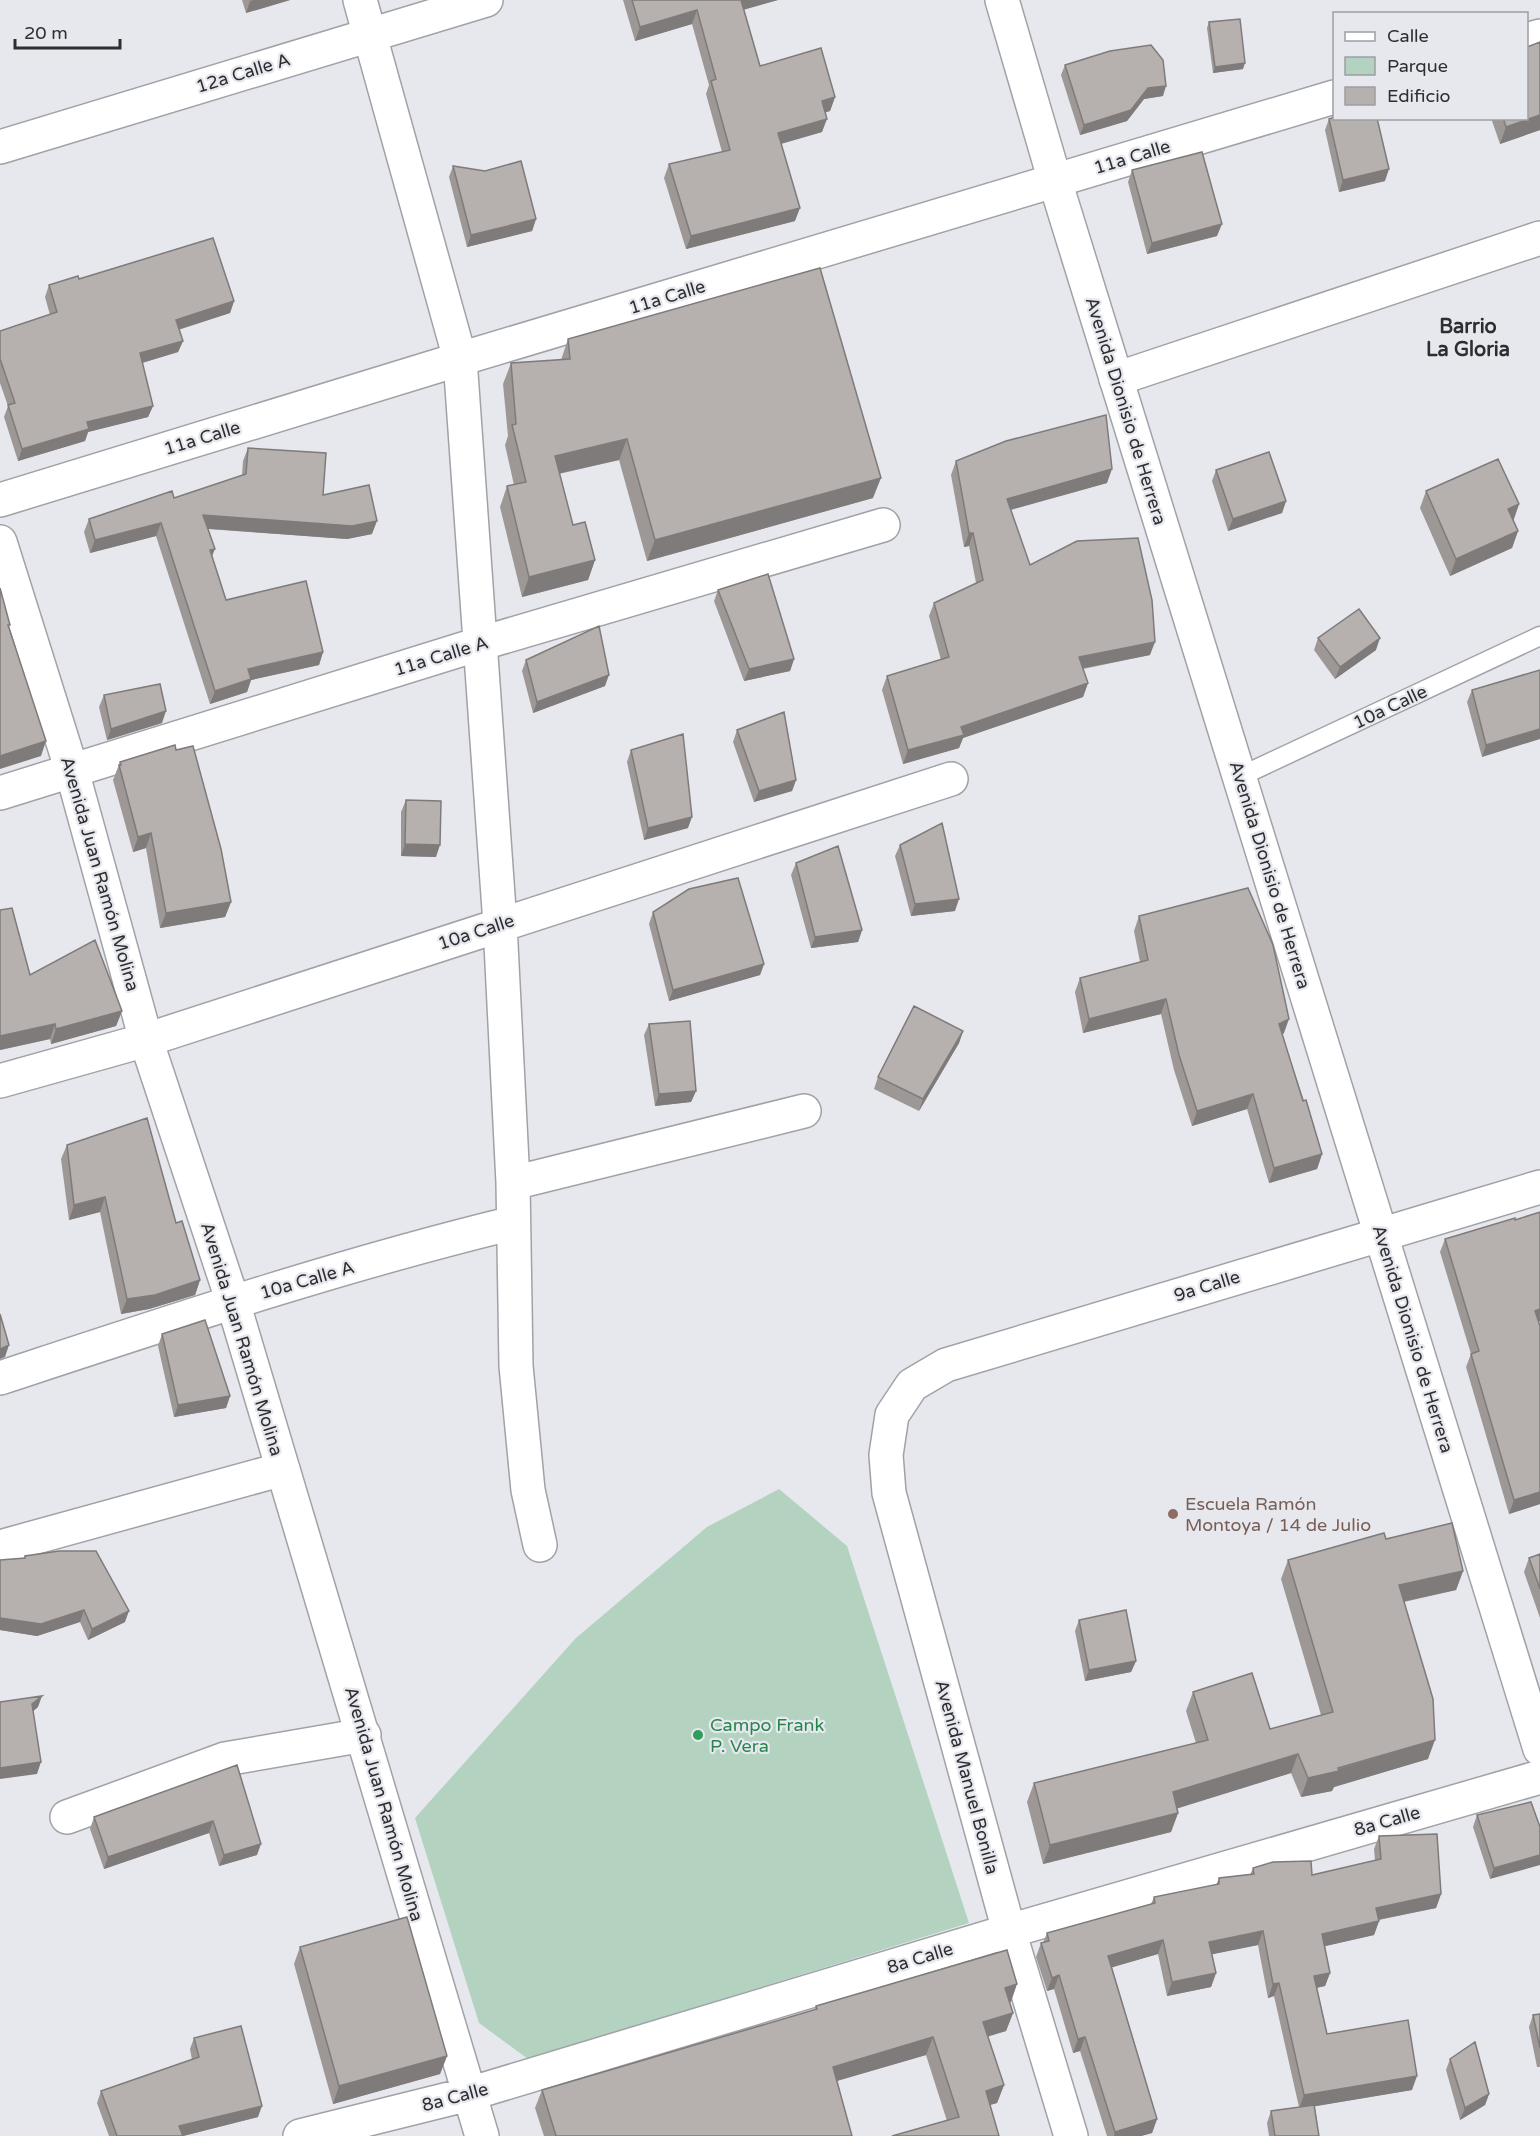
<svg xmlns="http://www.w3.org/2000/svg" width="1540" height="2136" font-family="'Varela Round',sans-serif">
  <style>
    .green { fill: #b3d2bf }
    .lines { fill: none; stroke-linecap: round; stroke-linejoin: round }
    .service-casing { stroke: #a1a2a7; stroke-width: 21 }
    .minor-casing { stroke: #a1a2a7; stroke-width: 36 }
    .tertiary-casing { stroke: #a1a2a7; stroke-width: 36 }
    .service { stroke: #fff; stroke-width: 18 }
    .minor { stroke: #fff; stroke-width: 33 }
    .tertiary { stroke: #fff; stroke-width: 33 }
    .wall { fill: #9d9796 }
    .shaded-wall { fill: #7f7b7a }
    .building { fill: #b6b0ae; stroke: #7f7b7a; stroke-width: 1.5 }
    .education-dot { fill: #8d6e63; stroke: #e6e8ee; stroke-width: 2 }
    .leisure-dot { fill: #2e9e5b; stroke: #e6e8ee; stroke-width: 2 }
    .labels { text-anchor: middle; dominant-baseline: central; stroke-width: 4.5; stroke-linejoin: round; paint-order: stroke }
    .street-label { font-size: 18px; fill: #2e2e30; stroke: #e6e8ee }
    .education-label { font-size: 18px; fill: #785e54; stroke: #e6e8ee; text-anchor: start }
    .leisure-label { font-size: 18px; fill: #27864d; stroke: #e6e8ee; text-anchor: start }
    .neighbourhood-label { font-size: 20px; font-weight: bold; fill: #2e2e30; stroke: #e6e8ee }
  </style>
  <rect width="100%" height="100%" fill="#e6e8ee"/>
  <!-- green -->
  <path class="green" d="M779,1489L847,1546L969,1923L528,2059L479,2023L415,1818L576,1638L707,1527Z"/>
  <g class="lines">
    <!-- service casing -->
    <g class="service-casing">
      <path id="service" d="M1239,777L1540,636"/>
    </g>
    <!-- minor casing -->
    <g class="minor-casing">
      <path id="minor" d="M360,0L460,359L500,924L513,1183L516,1366L528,1490L540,1545
        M1526,40L1540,36
        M0,147L486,0
        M1116,379L1540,238
        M0,500L460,359L1334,97
        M0,542L72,771L146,1040L233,1302L482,2136
        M0,793L479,644L883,525
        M0,1081L146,1040L951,779
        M513,1183L804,1111
        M0,1378C170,1322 340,1265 513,1223
        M0,1547L283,1469
        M67,1817L225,1759L364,1735
        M300,2136L469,2094L1009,1931L1540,1777
        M1071,2136L1009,1931L889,1493L886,1455L892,1415L912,1385L946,1365L1540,1187"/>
    </g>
    <!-- tertiary casing -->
    <g class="tertiary-casing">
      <path id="tertiary" d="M1002,0L1055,181L1540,1749"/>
    </g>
    <!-- service -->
    <use href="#service" class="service"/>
    <!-- minor -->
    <use href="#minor" class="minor"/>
    <!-- tertiary -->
    <use href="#tertiary" class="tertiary"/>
  </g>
  <!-- wall -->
  <path class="wall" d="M242,0H290L246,13Z
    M623,0H778L744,9L760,66L835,97L830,111L825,112L822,132L781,144L795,221L686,249L664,178L669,164L722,152L706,94L709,85L692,24L635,41Z
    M1209,22L1243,69L1213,73L1207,28Z
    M1540,42V130L1500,144L1491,118H1527Z
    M1065,65L1163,96L1144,99L1127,121L1080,135L1061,75Z
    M1329,119L1385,181L1339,192L1325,130Z
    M453,166L536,219L532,231L467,247L449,177Z
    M1132,170L1217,236L1147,254L1128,182Z
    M79,279L234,301L230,313L179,329L183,341L178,352L142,363L153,406L148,417L88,432L85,441L18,461L4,417L8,406L0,383V331L50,315L45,297L49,285Z
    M568,339L873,498L647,561L619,460L559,474L573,525L595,560L588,580L522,597L500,507L507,486L514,485L505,445L508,436L503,384L511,363L561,360Z
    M248,448L323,495L372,534L347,539L208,529L212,557L226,600L323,652L319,665L251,680L247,692L210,704L156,536L90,553L84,532L89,519L174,498L242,475L243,461Z
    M956,461L1107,483L1011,510L1030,565L1150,655L1083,669L1088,683L1083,697L963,738L959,748L903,764L882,690L887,676L941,660L929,616L934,603L976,583L969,546L964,547L951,475Z
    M1216,470L1286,501L1282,513L1228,531L1212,481Z
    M1426,491L1519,504L1513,520L1518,531L1512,548L1450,576L1420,508Z
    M718,590L794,659L790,671L744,681L714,601Z
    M1318,638L1376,650L1335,679L1314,650Z
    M526,660L605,686L533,713L522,671Z
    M1540,670L1482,757L1467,702L1472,690Z
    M104,695L162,723L107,740L99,707Z
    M737,730L796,780L792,791L754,802L733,742Z
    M176,750L231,902L225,917L160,928L146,848L133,852L113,780L120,762Z
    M631,750L688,828L644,840L627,762Z
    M406,800L436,857L401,856V812Z
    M900,845L955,911L911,916L895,856Z
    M796,863L862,930L858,942L811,948L791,875Z
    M0,910L30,975L122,1011L116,1026L51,1044L50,1039L0,1050Z
    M653,912L764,964L760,975L669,1001L649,924Z
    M1139,916L1284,1033L1282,1035L1322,1154L1317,1169L1269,1183L1247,1109L1192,1126L1174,1070L1161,1014L1083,1033L1075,992L1080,978L1140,962L1134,931Z
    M649,1024L696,1091L691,1102L655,1106L644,1035Z
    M963,1031L959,1043L919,1111L874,1089L878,1077Z
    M67,1145L176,1223L200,1280L195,1295L149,1309L121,1314L100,1212L69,1220L61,1159Z
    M1445,1239L1540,1321L1539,1322L1540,1504L1509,1514L1466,1367L1471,1354L1440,1252Z
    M162,1334L230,1396L226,1408L174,1417L158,1346Z
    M1386,1539L1463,1571L1456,1590L1404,1602L1428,1759L1334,1787L1332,1791L1301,1797L1291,1773L1177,1808L1178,1813L1171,1832L1043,1864L1027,1802L1034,1783L1196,1743L1186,1711L1193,1692L1270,1729L1321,1715L1281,1579L1288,1560Z
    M1540,1554V1618L1524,1572L1529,1558Z
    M25,1556L125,1622L88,1640L80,1622L37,1636L0,1630V1560L24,1558Z
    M1079,1620L1136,1661L1131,1672L1085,1681L1075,1631Z
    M237,1765L257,1855L219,1866L209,1833L104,1869L90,1829L94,1817Z
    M1531,1802L1490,1879L1473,1827L1477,1815Z
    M1379,1836L1441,1894L1436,1908L1379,1920V1921L1374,1935L1325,1946L1330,1973L1325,1986L1317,1988L1327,2034L1412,2090L1315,2106L1319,2136H1269L1267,2123L1271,2111L1299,2107L1274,1996L1268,1998L1258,1945L1212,1954L1216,1973L1211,1987L1167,1996L1158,1954L1112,1967L1157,2119L1152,2133L1141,2136H1107L1080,2051L1073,2053L1054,1989L1047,1991L1036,1957L1041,1943H1043L1047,1933L1151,1904L1154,1897L1216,1885L1219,1878L1250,1875L1253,1868L1312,1875L1375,1860L1374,1849Z
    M300,1947L447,2056L440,2074L333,2104L294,1964Z
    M1009,2002L1013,2013L1006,2031L988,2036L1004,2085L997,2103L990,2105L999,2136L947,2121L926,2055L837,2081L852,2136H544L535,2108L542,2090L815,2010L816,2006L1011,2002Z
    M1540,2014V2067H1537L1529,2027L1533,2015Z
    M194,2038L258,2117L183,2136H109L97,2103L101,2091L192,2060L190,2049Z
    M1450,2059L1489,2094L1485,2105L1460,2120L1446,2070Z"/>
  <!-- shaded-wall -->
  <path class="shaded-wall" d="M254,0H290L246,13L250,1Z
    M740,0H778L736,12Z
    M697,10L692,24L635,41L640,27Z
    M1245,63L1243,69L1213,73L1215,67Z
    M1166,86L1163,96L1144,99L1127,121L1080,135L1084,125L1148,88Z
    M835,97L830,111L817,115L822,101Z
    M1540,115V130L1500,144L1506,127Z
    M827,119L822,132L773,146L778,133Z
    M1389,169L1385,181L1339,192L1343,180Z
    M800,208L795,221L686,249L691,236Z
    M536,219L532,231L467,247L471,235Z
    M1222,224L1217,236L1147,254L1152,243Z
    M234,301L230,313L172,332L176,320Z
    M183,341L178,352L135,365L140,353Z
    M153,406L148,417L88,432L85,441L18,461L22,449L87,422Z
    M627,439L619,460L547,476L555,456Z
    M1112,469L1107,483L1002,512L1007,499Z
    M881,478L873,498L647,561L655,540Z
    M1286,501L1282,513L1228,531L1233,519Z
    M1519,504L1513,522L1508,509Z
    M203,515L377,521L372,534L347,539L198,528Z
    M161,523L156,536L90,553L95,540Z
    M1518,531L1512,548L1450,576L1456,559Z
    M969,533H973L969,546L964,547Z
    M215,549L210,561V550Z
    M595,560L588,580L522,597L529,577Z
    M1380,638L1376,650L1335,679L1340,667Z
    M1155,642L1150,655L1074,670L1079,657Z
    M323,652L319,665L251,680L247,692L210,704L215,691L248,669Z
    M794,659L790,671L744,681L749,669Z
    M609,675L605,686L533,713L537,702Z
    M1088,683L1083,697L963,738L959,748L903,764L908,750L961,727Z
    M166,711L162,723L107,740L111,729Z
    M1540,729V739L1482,757L1486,745Z
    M46,741L41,756L0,769V756Z
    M796,780L792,791L754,802L759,791Z
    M692,817L688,828L644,840L648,828Z
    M151,833L146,848L133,852L138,837Z
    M405,844L440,845L436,857L401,856Z
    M959,899L955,911L911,916L915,904Z
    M231,902L225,917L160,928L166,913Z
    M862,930L858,942L811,948L815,937Z
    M764,964L760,975L669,1001L673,990Z
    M1166,999L1161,1014L1083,1033L1089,1019Z
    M122,1011L116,1026L51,1044L56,1029Z
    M1289,1019L1284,1033L1273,1039L1279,1024Z
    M55,1024L50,1039L0,1050V1036Z
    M963,1031L959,1043L919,1111L923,1099Z
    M696,1091L691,1102L655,1106L659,1094Z
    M1253,1094L1247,1109L1192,1126L1197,1111Z
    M1322,1154L1317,1169L1269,1183L1274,1168Z
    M105,1197L100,1212L69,1220L74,1205Z
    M200,1280L195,1295L149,1309L121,1314L127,1299Z
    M1540,1309V1321L1530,1324L1535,1311Z
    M9,1345L5,1357L0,1359V1349Z
    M230,1396L226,1408L174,1417L178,1405Z
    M1540,1492V1504L1509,1514L1514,1500Z
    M1463,1571L1456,1590L1392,1604L1399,1585Z
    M84,1610L80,1622L37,1636L0,1630V1618Z
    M129,1611L125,1622L88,1640L92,1629Z
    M1136,1661L1131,1672L1085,1681L1089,1670Z
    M42,1696L38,1707L28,1716L32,1704Z
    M1435,1740L1428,1759L1334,1787L1332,1791L1301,1797L1308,1778Z
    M1298,1754L1291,1773L1166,1812L1173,1792Z
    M41,1762L37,1774L0,1779V1768Z
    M1178,1813L1171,1832L1043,1864L1050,1845Z
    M213,1821L209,1833L104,1869L108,1857Z
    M261,1844L257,1855L219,1866L224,1855Z
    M1540,1855V1865L1490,1879L1494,1868Z
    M1441,1894L1436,1908L1371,1921L1376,1908Z
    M1379,1921L1374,1935L1317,1948L1322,1934Z
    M1263,1931L1258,1945L1204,1956L1209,1942Z
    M1163,1940L1158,1954L1103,1970L1108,1956Z
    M1216,1973L1211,1987L1167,1996L1172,1982Z
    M1330,1973L1325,1986L1309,1989L1314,1976Z
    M1059,1975L1054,1989L1047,1991L1052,1978Z
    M1279,1983L1274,1996L1268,1998L1273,1984Z
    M1017,1984L1011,2002L998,2005L1005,1988Z
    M1013,2013L1006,2031L977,2040L983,2022Z
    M933,2037L926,2055L826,2084L833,2067Z
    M1085,2037L1080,2051L1073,2053L1078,2039Z
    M447,2056L440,2074L333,2104L339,2086Z
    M1417,2076L1412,2090L1299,2109L1304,2095Z
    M1004,2085L997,2103L979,2108L986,2091Z
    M1489,2094L1485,2105L1460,2120L1465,2108Z
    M262,2106L258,2117L183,2136L179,2126Z
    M1157,2119L1152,2133L1141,2136H1114L1115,2132Z"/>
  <!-- building -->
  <path class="building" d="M632,0H741L760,66L821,48L835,97L822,101L827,119L778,133L800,208L691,236L669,164L730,150L711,81L716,79L697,10L640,27Z
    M1240,19L1245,63L1215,67L1209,22Z
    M1540,42V115L1506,127L1503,118H1527V47Z
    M1151,45L1163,60L1166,86L1148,88L1131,110L1084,125L1065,65L1110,51Z
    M1335,117V118H1377L1389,169L1343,180L1329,119Z
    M1202,152L1222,224L1152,243L1132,170Z
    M521,161L536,219L471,235L453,166L485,171Z
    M213,238L234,301L176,320L183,341L140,353L153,406L87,422L89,429L22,449L8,405L15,403L0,359V331L57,312L49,285L78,276L79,279Z
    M820,268L881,478L655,540L627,439L555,456L573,525L585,522L595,560L529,577L507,486L526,482L512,425L516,424L511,363L570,359L568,339Z
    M1106,415L1112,469L1007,499L1030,565L1077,541L1138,538L1152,600L1155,642L1079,657L1088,683L961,727L964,735L908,750L887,676L949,657L934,603L983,580L973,533H969L956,461L1006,441Z
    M248,448L326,453L323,495L369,485L377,521L352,526L203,515L215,549L210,550L226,600L306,581L323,652L248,669L251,679L215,691L161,523L95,540L89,519L172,491L174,498L246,474Z
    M1269,452L1286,501L1233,519L1216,470Z
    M1498,459L1519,504L1508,509L1518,531L1456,559L1426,491Z
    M768,574L794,659L749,669L718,590Z
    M0,588L10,625H8L46,741L0,756Z
    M1359,609L1380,638L1340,667L1318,638Z
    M599,626L609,675L537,702L526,660Z
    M1540,670V729L1486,745L1472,690Z
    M160,684L166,711L111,729L104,695Z
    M784,712L796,780L759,791L737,730Z
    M683,734L692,817L648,828L631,750Z
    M175,745L176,750L193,746L221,849L231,902L166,913L151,833L138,837L119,765H121L120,762Z
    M406,800L441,801L440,845L405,844Z
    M942,823L959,899L915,904L900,845Z
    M838,846L862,930L815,937L796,863Z
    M738,878L764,964L673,990L653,912L689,889Z
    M1248,888L1273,945L1289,1019L1279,1024L1303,1101L1306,1100L1322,1154L1274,1168L1253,1094L1197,1111L1179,1055L1166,999L1089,1019L1080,978L1148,960L1139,916Z
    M12,908L30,975L95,940L122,1011L56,1029L55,1024L0,1036V910Z
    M914,1006L963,1031L923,1099L878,1077Z
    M690,1021L696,1091L659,1094L649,1024Z
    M147,1118L176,1223L182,1221L200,1280L155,1295L127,1299L105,1197L74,1205L67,1145Z
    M1540,1212V1309L1535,1311L1540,1326V1492L1514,1500L1471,1354L1479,1351L1445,1239L1515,1218V1220Z
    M0,1314L9,1345L0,1349Z
    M205,1320L230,1396L178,1405L162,1334Z
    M1452,1523L1463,1571L1399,1585L1433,1699L1435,1740L1338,1768L1339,1771L1308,1778L1298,1754L1173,1792L1178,1813L1050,1845L1034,1783L1208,1740L1193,1692L1252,1673L1270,1729L1333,1712L1288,1560L1384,1533L1386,1539Z
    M59,1551H96L129,1611L92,1629L84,1610L41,1624L0,1618V1560L25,1558V1556Z
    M1540,1554V1589L1529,1558Z
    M1126,1610L1136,1661L1089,1670L1079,1620Z
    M42,1696L32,1704L41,1762L0,1768V1702Z
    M237,1765L261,1844L224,1855L213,1821L108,1857L94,1817Z
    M1531,1802L1540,1827V1855L1494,1868L1477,1815Z
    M1437,1834L1441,1894L1376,1908L1379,1921L1322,1934L1330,1973L1314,1976L1327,2034L1408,2020L1417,2076L1304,2095L1279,1983L1273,1984L1263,1931L1209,1942L1216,1973L1172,1982L1163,1940L1108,1956L1157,2119L1115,2132L1085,2037L1078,2039L1059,1975L1052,1978L1041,1943L1049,1941L1047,1933L1155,1903L1154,1897L1219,1884V1878L1254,1874L1253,1868L1273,1862L1311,1861L1312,1875L1381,1859L1379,1836Z
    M407,1917L447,2056L339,2086L300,1947Z
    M1007,1950L1017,1984L1005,1988L1013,2013L983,2022L1004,2085L986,2091L999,2136H892L959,2117L933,2037L833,2067L852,2136H556L542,2090L817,2009L816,2006Z
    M1540,2014V2048L1533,2015Z
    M241,2026L262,2106L179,2126L183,2136H117L101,2091L199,2057L194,2038Z
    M1475,2042L1489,2094L1465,2108L1450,2059Z
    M1314,2105L1319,2136H1275L1271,2111Z"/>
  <!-- markers -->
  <circle class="education-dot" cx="1173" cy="1514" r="6"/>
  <circle class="leisure-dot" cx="698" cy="1735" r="6"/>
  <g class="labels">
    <!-- street labels -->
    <g class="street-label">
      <text transform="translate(243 73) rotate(-17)">12a Calle A</text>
      <text transform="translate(1132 157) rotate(-17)">11a Calle</text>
      <text transform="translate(667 297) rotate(-17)">11a Calle</text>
      <text transform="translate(1126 411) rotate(73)">Avenida Dionisio de Herrera</text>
      <text transform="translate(202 438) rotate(-17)">11a Calle</text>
      <text transform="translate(441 656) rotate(-17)">11a Calle A</text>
      <text transform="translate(1390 707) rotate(-25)">10a Calle</text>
      <text transform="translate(100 874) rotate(74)">Avenida Juan Ramón Molina</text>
      <text transform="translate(1270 875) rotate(73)">Avenida Dionisio de Herrera</text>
      <text transform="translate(476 932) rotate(-18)">10a Calle</text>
      <text transform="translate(307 1280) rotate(-16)">10a Calle A</text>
      <text transform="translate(1207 1286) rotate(-17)">9a Calle</text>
      <text transform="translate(242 1339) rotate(73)">Avenida Juan Ramón Molina</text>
      <text transform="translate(1413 1339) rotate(73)">Avenida Dionisio de Herrera</text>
      <text transform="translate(967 1777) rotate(75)">Avenida Manuel Bonilla</text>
      <text transform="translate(384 1804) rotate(74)">Avenida Juan Ramón Molina</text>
      <text transform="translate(1387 1821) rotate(-16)">8a Calle</text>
      <text transform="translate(920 1958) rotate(-17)">8a Calle</text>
      <text transform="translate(455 2097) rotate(-15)">8a Calle</text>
    </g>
    <!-- education labels -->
    <g class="education-label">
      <text x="1185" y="1504">Escuela Ramón<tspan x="1185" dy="21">Montoya / 14 de Julio</tspan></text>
    </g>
    <!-- leisure labels -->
    <g class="leisure-label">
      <text x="710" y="1725">Campo Frank<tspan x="710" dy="21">P. Vera</tspan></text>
    </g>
    <!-- neighbourhood labels -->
    <g class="neighbourhood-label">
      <text x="1468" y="327">Barrio<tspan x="1468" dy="23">La Gloria</tspan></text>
    </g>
  </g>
  <!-- legend -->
  <rect x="1333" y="12" width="195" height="108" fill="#e6e8ee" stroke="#9c9ea2" stroke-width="1.5"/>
  <rect x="1345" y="32" width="30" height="9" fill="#ffffff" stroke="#9c9ea2" stroke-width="1.5"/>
  <text x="1387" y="42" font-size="18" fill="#2e2e30">Calle</text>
  <rect x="1345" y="57" width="30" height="18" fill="#b3d2bf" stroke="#9c9ea2" stroke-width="1.5"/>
  <text x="1387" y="72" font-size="18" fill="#2e2e30">Parque</text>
  <rect x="1345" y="87" width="30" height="18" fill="#b6b0ae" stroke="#9c9ea2" stroke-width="1.5"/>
  <text x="1387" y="102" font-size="18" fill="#2e2e30">Edificio</text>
  <!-- scale -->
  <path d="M15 39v9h105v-9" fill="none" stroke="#2e2e30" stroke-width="3"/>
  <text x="24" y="39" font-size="18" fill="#2e2e30" stroke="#e6e8ee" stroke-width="4.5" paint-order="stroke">20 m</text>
</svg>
